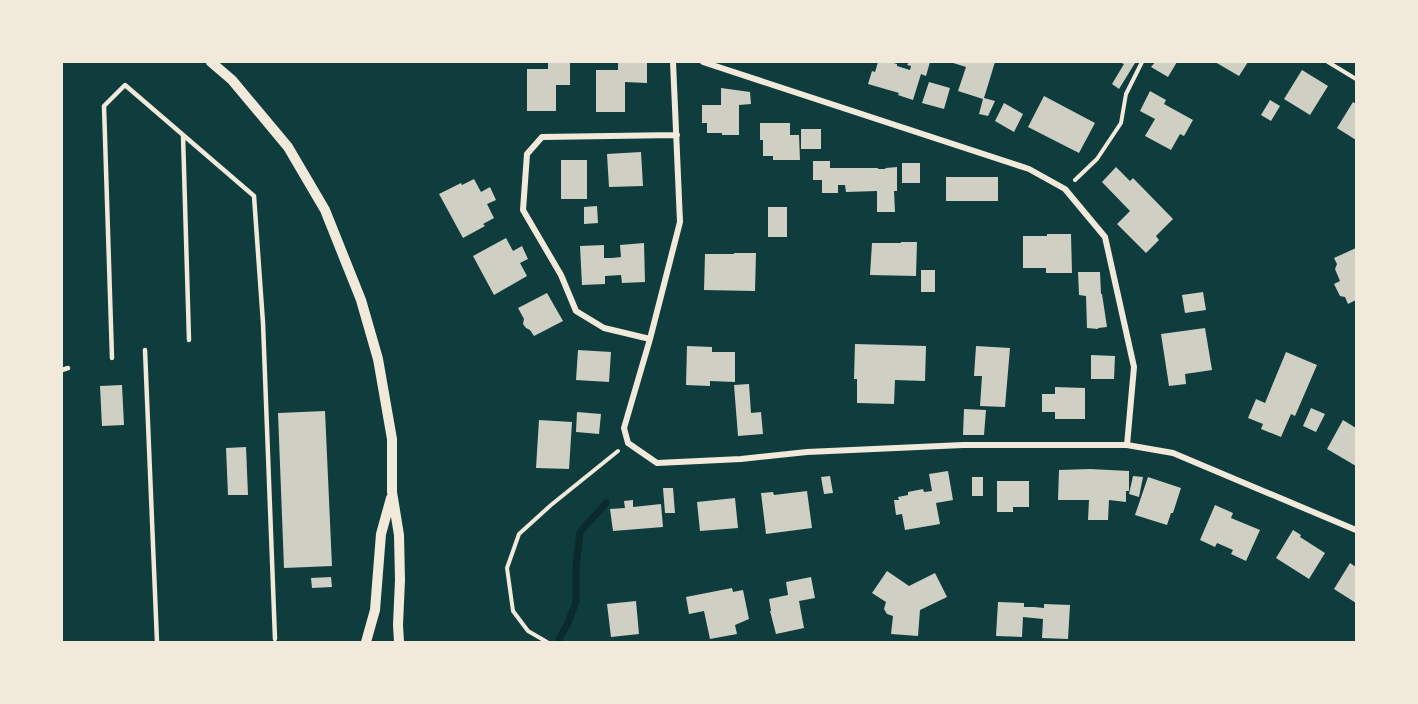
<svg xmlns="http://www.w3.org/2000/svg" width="1418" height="704" font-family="Helvetica,sans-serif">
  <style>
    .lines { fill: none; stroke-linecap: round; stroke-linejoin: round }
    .stream { stroke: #0a2a2b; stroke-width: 7 }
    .building { fill: #cfcfc3 }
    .path { stroke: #f1e9da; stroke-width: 4 }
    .service { stroke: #f1e9da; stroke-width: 4.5 }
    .minor { stroke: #f1e9da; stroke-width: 6 }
    .tertiary { stroke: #f1e9da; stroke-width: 10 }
  </style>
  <rect width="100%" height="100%" fill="#0f3d3e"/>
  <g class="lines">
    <!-- stream -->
    <path class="stream" d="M558,642L560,637L567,625L576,602V567L580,532L606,503"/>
  </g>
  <!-- building -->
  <path class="building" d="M548,62H570V85H556V111H527V69H548Z
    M618,62H647V83L625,82V112H596V70H618Z
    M878,62H890L897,64V66L910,70L911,66L907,65L909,62H930L926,76L921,74L913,100L898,95L899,93L868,84L872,71L875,72Z
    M950,62H995L984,98L995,101L988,116L979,114L983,99L958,91L966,67Z
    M1119,62H1132L1135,63L1119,89L1112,84L1124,64Z
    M1155,62H1177L1168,77L1151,67Z
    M1215,62H1248L1239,76Z
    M1302,70L1328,86L1310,115L1284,99Z
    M929,82L950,88L944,109L922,103Z
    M721,88L750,92L751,104L739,105V135H722V133H707V123H702V105H721Z
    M1150,91L1166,100L1164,104L1193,120L1184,136L1180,134L1171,150L1145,136L1155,119L1140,111Z
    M1044,96L1095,123L1079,153L1028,127Z
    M1270,100L1280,106L1271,121L1261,115Z
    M1353,102L1356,104V140L1337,128Z
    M1004,103L1023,114L1014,132L995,121Z
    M760,123H790V135H799L800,160H773V156H763V140H760Z
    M801,129H821V149H801Z
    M641,152L643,186L609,187L607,154Z
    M561,160H587V199H561Z
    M813,161H830V168H878V169H885L886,168L897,167V191H894L895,212H877V191L846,192L845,185H838V193H822V180H813Z
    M902,163H920V183H902Z
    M1116,167L1130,181L1133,178L1173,219L1156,236L1159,240L1146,253L1117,224L1130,211L1102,182Z
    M946,177H998V201H946Z
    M474,179L481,192L490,187L496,200L487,204L494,218L483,224L485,226L463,238L439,194L461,183L462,185Z
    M597,206L598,223L584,224V207Z
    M768,207H787V237H768Z
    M1047,234H1071L1072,273H1046V268H1023V236H1047Z
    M506,238L513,251L522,246L528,259L520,263L527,276L494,295L473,256Z
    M901,242H917L916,276L870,275L872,243H901Z
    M644,243L645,282L622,283L621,275L605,276V284L582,285L580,246L604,245V258H612L621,257L620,245Z
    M1356,248V300L1348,304L1345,297L1340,296L1334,284L1340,281L1335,269L1337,264L1334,258Z
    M734,253H756L755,291L704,290L705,254H734Z
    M921,270H935V292H921Z
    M1078,272H1100L1101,294H1102L1107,327L1098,328V329L1087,328L1086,296L1079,295Z
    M1203,292L1206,310L1185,313L1182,295Z
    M547,293L563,321L534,336L530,330L526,328L523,324L524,319L518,308Z
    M1205,328L1212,370L1185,374L1186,384L1169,386L1161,334Z
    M855,344L926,346L925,381L895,380L894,404L857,403V379H854Z
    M687,346L712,347V352H735V382L710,381V386L686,385Z
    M976,346L1010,348L1005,407L980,406L982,376H974Z
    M578,350L611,352L609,382L576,380Z
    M1286,352L1317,365L1295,416L1291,414L1281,437L1261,429L1263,424L1248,418L1256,399L1265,403Z
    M1091,355L1115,356L1114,379H1091Z
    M749,384L751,413L761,412L763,434L738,436L734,385Z
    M122,385L124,425L102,426L100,386Z
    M1055,387L1085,388V419H1055V412H1042V394H1055Z
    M1311,408L1325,414L1316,432L1303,426Z
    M964,409L986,410L984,435H963Z
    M325,411L332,566L284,568L278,413Z
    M577,412L601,414L599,434L576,432Z
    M539,420L572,422L569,469L536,468Z
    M1343,420L1356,428V466L1327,449Z
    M246,447L248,495H228L226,448Z
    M1090,469L1129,471V491H1126V502L1109,500L1108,520H1088L1089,500H1058L1059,470Z
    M948,471L953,500L936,503L940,524L905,530L902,514L896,515L894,500H899L898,497L908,495V492L923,489L924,492L932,491L929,474Z
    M830,476L833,493L824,494L821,477Z
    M1133,476L1143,477L1139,497L1129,494Z
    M972,477H983V496H972Z
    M1148,477L1181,488L1173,513H1171L1167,525L1135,515Z
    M997,481H1029V507H1013V512H997Z
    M663,488H673L675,513H665Z
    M807,491L812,528L766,534L761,493L773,492L774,495Z
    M735,498L738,528L700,531L697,502Z
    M633,500V507L661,504L663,527L613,531L610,509L625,508L624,501Z
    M1215,505L1233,513L1231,518L1260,530L1246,561L1231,554L1233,550L1217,543L1215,547L1200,540Z
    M1293,530L1301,535L1300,537L1325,553L1309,579L1276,558Z
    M1350,563L1356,567V603L1334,589Z
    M887,571L909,586L935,573L947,597L920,610L918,636L891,634L893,616L887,614L884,609L886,602L872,593Z
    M331,577L332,587L312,588L311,578Z
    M811,577L815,598L799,601L804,628L776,634L770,611H771L769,599L788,595L786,582Z
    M732,588L733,592L743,590L749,619L735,625L737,634L710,639L704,611L689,614L686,597Z
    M636,601L639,634L611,637L607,604Z
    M998,602L1024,603V607H1034L1044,608V604L1070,605L1068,639L1042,638L1043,619L1023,617L1022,637L996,636Z"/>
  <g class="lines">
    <!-- path -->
    <path class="path" d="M1328,62L1356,79
      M1075,180L1097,159L1121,123L1126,94L1142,62
      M547,642L528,631L513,611L507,568L519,534L551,505L618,451"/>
    <!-- service -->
    <path class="service" d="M183,135L189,340
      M145,350L157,642
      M112,358L104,106L125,85L254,196L263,323L275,639
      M62,370L68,368"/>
    <!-- minor -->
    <path class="minor" d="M673,62L680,222L650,339L624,428L628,443L657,463L741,459L807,452L963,445H1127L1173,453L1356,530
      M703,62L1029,169L1065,189L1105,237L1134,367L1127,445
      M650,339L604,328L576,311L561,275L523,210L527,154L542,137L677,135"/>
    <!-- tertiary -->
    <path class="tertiary" d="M211,62L232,80L288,147L325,210L361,300L378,359L392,439V492L399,535L400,580L398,625L399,642
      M366,642L375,610L381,534L391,498"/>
  </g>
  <!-- border -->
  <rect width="1418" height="704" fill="none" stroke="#f1e9da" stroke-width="126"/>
</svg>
